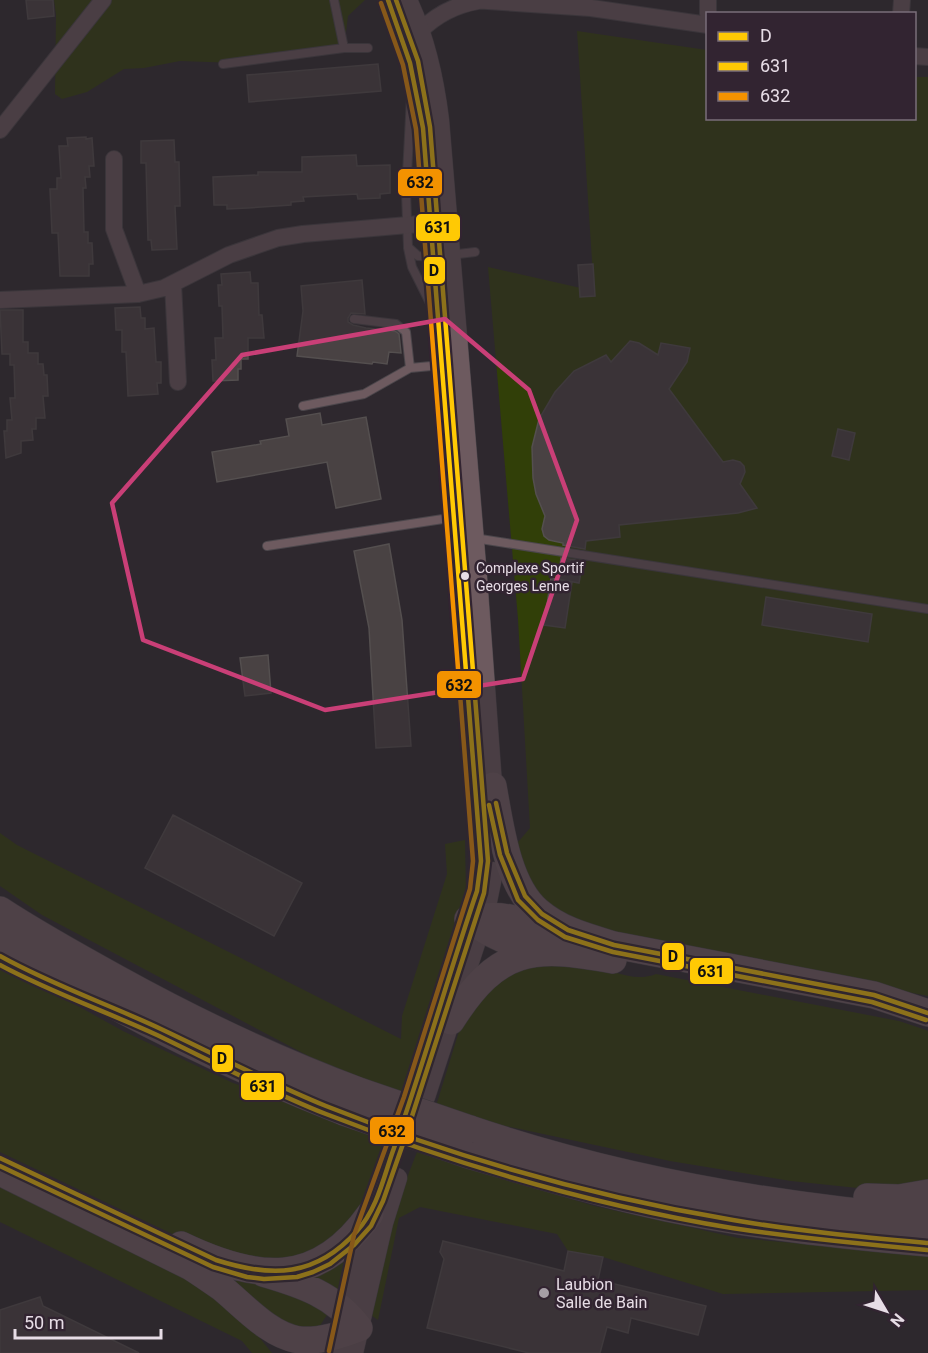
<svg xmlns="http://www.w3.org/2000/svg" width="928" height="1353" font-family="Roboto,sans-serif">
  <style>
    .green { fill: #313f08 }
    .building { fill: #494243; stroke: #544f4f; stroke-width: 1.5 }
    .lines { fill: none; stroke-linecap: round; stroke-linejoin: round }
    .service-casing { stroke: #4b464b; stroke-width: 10 }
    .minor-casing { stroke: #4b464b; stroke-width: 18 }
    .tertiary-casing { stroke: #4b464b; stroke-width: 21 }
    .trunk-casing { stroke: #4b464b; stroke-width: 28 }
    .service { stroke: #6d5a5f; stroke-width: 8 }
    .minor { stroke: #6d5a5f; stroke-width: 16 }
    .tertiary { stroke: #6d5a5f; stroke-width: 20 }
    .trunk { stroke: #766167; stroke-width: 27 }
    .trunk-bridge-casing { stroke: #4b464b; stroke-width: 28; stroke-linecap: butt }
    .trunk-bridge { stroke: #766167; stroke-width: 27 }
    .bus-1-casing { stroke: #322431; stroke-width: 9 }
    .bus-2-casing { stroke: #322431; stroke-width: 9 }
    .bus-3-casing { stroke: #322431; stroke-width: 9 }
    .bus-1 { stroke: #ffc904; stroke-width: 4.5 }
    .bus-2 { stroke: #ffc904; stroke-width: 4.5 }
    .bus-3 { stroke: #f39200; stroke-width: 4.5 }
    .marked { fill: none; stroke: #c93f77; stroke-width: 4.5; stroke-linejoin: round }
    .bus-dot { fill: #e7dde6; stroke: #322431; stroke-width: 2 }
    .poi-dot { fill: #a69ea6; stroke: #322431; stroke-width: 2 }
    .labels { text-anchor: middle; dominant-baseline: central; stroke-width: 5; stroke-linejoin: round; paint-order: stroke }
    .bus-label { font-size: 14px; fill: #e7dde6; stroke: #322431; text-anchor: start }
    .poi-label { font-size: 16px; fill: #e7dde6; stroke: #322431; text-anchor: start }
    .line-badge { stroke: #322431; stroke-width: 2 }
    .pale-badge-label { font-size: 16px; text-anchor: middle; font-weight: bold; fill: #111 }
  </style>
  <rect width="100%" height="100%" fill="#2e282e"/>
  <!-- green -->
  <path class="green" d="M54,0H365L348,16L344,48L236,63L180,61L144,68L124,69L87,92L62,99L55,94L56,15Z
    M577,31L707,50L708,118H914L915,77H928V996L610,933L547,910L513,848L530,828L518,619L488,267L594,291Z
    M0,833L17,845L401,1039L402,1016L447,874L445,844L465,840L466,893L404,1094L316,1060L42,915L0,886Z
    M0,963L123,1031L233,1083L393,1137L370,1198L337,1238L287,1263L206,1250L0,1152Z
    M589,963C610,970 634,983 656,974L899,1021L926,1030L928,1031V1184L867,1189L791,1181L670,1161L487,1122L436,1106L460,1028L472,1003L524,965Z
    M417,1152L594,1206L738,1238L928,1255V1290L723,1294L603,1257L568,1251L557,1234L420,1207L399,1218L378,1320L368,1313L387,1229Z
    M0,1183L178,1272L219,1297L259,1337L272,1353H252L242,1341L0,1222Z
    M348,1256L342,1296L310,1275Z
    M244,1278L284,1292L323,1310L327,1315L319,1327L287,1328L236,1285V1281Z"/>
  <!-- building -->
  <path class="building" d="M26,0H53L54,16L28,19Z
    M378,64L381,91L249,102L247,75Z
    M86,137V139L92,138L94,166H89L90,177H85L86,188H83L84,232H88V243H92L93,264H89V276H60L58,233H52L50,189H57V178H61L59,146H68L67,138Z
    M174,140L175,162H179L180,206H175L177,249L152,250L151,240H148L146,163H141V141Z
    M356,155L357,166L390,165V193L380,194V198L358,199L357,194L303,197L304,201L291,202V205L248,208L227,209V205H214L213,177L258,175V172H302V157Z
    M593,264L595,296L580,297L578,265Z
    M250,272L251,283H258L259,315H262L264,338H248V359H241V369H238V380L213,381L212,360H216L215,338H223L222,306H219L218,285H222L221,274Z
    M362,280L365,314L351,313L348,318V322L353,325L366,328L395,331L399,334L401,353L389,352L387,364L373,362L372,364L297,356L303,311L301,286Z
    M140,307L141,318H145V329L154,328L156,362H161V383H157L158,394L128,396L126,352H122V330H116L115,308Z
    M0,310H23V342H28V353H38V364H43L44,375H47L48,396H43L45,418H36V429H32L33,440L21,441V453L6,458L4,431H7V420H12L10,398H15L14,365H10V354H2Z
    M630,341L639,343L658,355L661,343L690,348L687,362L669,389L723,462L733,460L740,462L744,466L745,472L740,484L757,508L738,513L619,525L620,537L586,541L585,549L563,545V543L549,540L544,536L542,529L545,516L536,494L533,478L532,447L539,419L555,392L574,371L606,355L611,362Z
    M320,413L322,425L366,417L381,499L336,508L327,462L217,482L212,452L261,444L260,441L289,436L286,419Z
    M838,429L855,433L849,460L832,456Z
    M389,544L402,620L411,746L376,748L369,628L354,551Z
    M561,558L583,561L579,583L558,579Z
    M551,578L572,582L565,628L544,625Z
    M766,597L872,614L868,642L762,625Z
    M268,655L271,693L245,696L240,658Z
    M173,815L302,883L274,936L145,868Z
    M443,1241L564,1271L568,1251L603,1257L598,1280L706,1306L698,1335L631,1318L628,1333L607,1327L600,1353H529L427,1328L444,1259L440,1252Z
    M40,1297L43,1306L139,1353H0V1310Z"/>
  <g class="lines">
    <!-- service casing -->
    <g class="service-casing">
      <path id="service" d="M344,48H368
        M223,64L344,48L334,0
        M411,98L406,193L408,247L418,256L434,257
        M408,248L412,267L431,305
        M450,255L475,252
        M354,319L396,324L406,332L410,368L442,365
        M303,406L364,394L410,368
        M474,538L928,609
        M267,546L456,517"/>
    </g>
    <!-- minor casing -->
    <g class="minor-casing">
      <path id="minor" d="M473,0L591,8L708,25
        M708,14V0
        M901,14L902,0
        M420,31C436,15 455,5 478,1
        M914,56L928,57
        M0,130L103,0
        M114,159V229L138,294
        M173,284L178,382
        M0,300L138,294L164,288L229,255L278,238L303,234L443,222"/>
    </g>
    <!-- tertiary casing -->
    <g class="tertiary-casing">
      <path id="tertiary" d="M407,0C425,38 434,79 439,120L477,577L493,798
        M425,1097L484,916L493,872
        M336,1353L361,1238L411,1099L477,891L481,861L478,804L423,128C418,83 406,42 388,0
        M353,1353L383,1223L397,1178"/>
    </g>
    <!-- trunk casing -->
    <g class="trunk-casing">
      <path id="trunk" d="M493,786C500,824 507,885 538,911C560,930 587,937 614,945L874,995L928,1013
        M0,910C38,935 78,957 118,979C196,1022 276,1060 359,1091
        M468,919C505,912 520,920 553,934
        M468,919C491,936 514,946 543,951
        M0,939C109,1008 225,1065 344,1112
        M451,1021C498,947 532,945 613,960
        M470,1129C618,1179 772,1206 928,1219
        M469,1155C535,1174 600,1194 667,1208C753,1226 840,1235 928,1243
        M0,1172L191,1267C202,1274 212,1281 222,1288C245,1307 269,1335 299,1340C318,1342 341,1335 359,1328C335,1295 301,1284 263,1273
        M867,1197L899,1198L928,1193
        M181,1245C256,1281 317,1289 370,1214"/>
    </g>
    <!-- service -->
    <use href="#service" class="service"/>
    <!-- minor -->
    <use href="#minor" class="minor"/>
    <!-- tertiary -->
    <use href="#tertiary" class="tertiary"/>
    <!-- trunk -->
    <use href="#trunk" class="trunk"/>
    <!-- trunk-bridge casing -->
    <g class="trunk-bridge-casing">
      <path id="trunk-bridge" d="M359,1091L470,1129
        M344,1112L469,1155"/>
    </g>
    <!-- trunk-bridge -->
    <use href="#trunk-bridge" class="trunk-bridge"/>
    <!-- bus-1 casing -->
    <g class="bus-1-casing">
      <path id="bus-1" d="M496,803L507,853L525,896L542,914L568,930L614,945L874,995L928,1013
        M0,956C52,985 108,1004 161,1029C216,1055 270,1083 326,1106C457,1158 594,1197 733,1220C797,1231 863,1237 928,1243
        M0,1158L216,1260C272,1278 316,1277 357,1231C378,1208 384,1175 394,1148C424,1063 448,976 477,891L481,861L423,128L410,63L388,0"/>
    </g>
    <!-- bus-2 casing -->
    <g class="bus-2-casing">
      <path id="bus-2" d="M489,805L500,855L518,900L538,920L565,937L613,952L872,1002L926,1020
        M0,965C50,992 105,1011 157,1035C213,1062 268,1091 326,1114C457,1165 593,1205 732,1228C797,1238 862,1244 927,1250
        M0,1166L213,1267L247,1277L264,1279L297,1277L313,1272L330,1264L354,1245L371,1226L383,1201L404,1141L484,893L488,861L430,127L418,61L396,0"/>
    </g>
    <!-- bus-3 casing -->
    <g class="bus-3-casing">
      <path id="bus-3" d="M329,1351L354,1235L404,1097L470,889L473,861L416,129L403,65L381,3"/>
    </g>
    <!-- bus-1 -->
    <use href="#bus-1" class="bus-1"/>
    <!-- bus-2 -->
    <use href="#bus-2" class="bus-2"/>
    <!-- bus-3 -->
    <use href="#bus-3" class="bus-3"/>
  </g>
  <!-- marked area -->
  <path d="M0 0H928V1353H0ZM445,319L529,390L577,520L523,679L325,710L143,640L112,503L242,355Z" fill="#2e282e" fill-opacity=".55" fill-rule="evenodd"/>
  <path class="marked" d="M445,319L529,390L577,520L523,679L325,710L143,640L112,503L242,355Z"/>
  <!-- markers -->
  <circle class="bus-dot" cx="465" cy="576" r="5"/>
  <circle class="poi-dot" cx="544" cy="1293" r="6"/>
  <g class="labels">
    <!-- bus labels -->
    <g class="bus-label">
      <text x="476" y="568">Complexe Sportif<tspan x="476" dy="18">Georges Lenne</tspan></text>
    </g>
    <!-- poi labels -->
    <g class="poi-label">
      <text x="556" y="1284">Laubion<tspan x="556" dy="18">Salle de Bain</tspan></text>
    </g>
  </g>
  <g class="line-badge">
    <rect x="397" y="168" width="46" height="29" rx="6" fill="#f39200"/>
    <rect x="415" y="213" width="46" height="29" rx="6" fill="#ffc904"/>
    <rect x="423" y="256" width="23" height="29" rx="6" fill="#ffc904"/>
    <rect x="436" y="670" width="46" height="29" rx="6" fill="#f39200"/>
    <rect x="661" y="942" width="24" height="29" rx="6" fill="#ffc904"/>
    <rect x="689" y="957" width="45" height="28" rx="6" fill="#ffc904"/>
    <rect x="211" y="1044" width="23" height="29" rx="6" fill="#ffc904"/>
    <rect x="240" y="1072" width="45" height="29" rx="6" fill="#ffc904"/>
    <rect x="369" y="1116" width="46" height="29" rx="6" fill="#f39200"/>
  </g>
  <g class="pale-badge-label">
    <text x="420" y="188">632</text>
    <text x="438" y="233">631</text>
    <text x="434" y="276">D</text>
    <text x="459" y="691">632</text>
    <text x="673" y="962">D</text>
    <text x="711" y="977">631</text>
    <text x="222" y="1064">D</text>
    <text x="263" y="1092">631</text>
    <text x="392" y="1137">632</text>
  </g>
  <!-- legend -->
  <rect x="706" y="12" width="210" height="108" fill="#322431" stroke="#7a6e79" stroke-width="1.5"/>
  <rect x="718" y="32" width="30" height="9" fill="#ffc904" stroke="#7a6e79" stroke-width="1.5"/>
  <text x="760" y="42" font-size="18" fill="#e7dde6">D</text>
  <rect x="718" y="62" width="30" height="9" fill="#ffc904" stroke="#7a6e79" stroke-width="1.5"/>
  <text x="760" y="72" font-size="18" fill="#e7dde6">631</text>
  <rect x="718" y="92" width="30" height="9" fill="#f39200" stroke="#7a6e79" stroke-width="1.5"/>
  <text x="760" y="102" font-size="18" fill="#e7dde6">632</text>
  <!-- north arrow -->
  <g transform="translate(886 1311) rotate(129)" stroke="#322431" stroke-width="4.5" paint-order="stroke">
  <path d="M0-4.5L10 22L0 15L-10 22Z" fill="#e7dde6"/>
  <text y="-9" font-size="16" font-weight="bold" text-anchor="middle" fill="#e7dde6">N</text>
  </g>
  <!-- scale -->
  <path d="M15 1329v9h146v-9" fill="none" stroke="#e7dde6" stroke-width="3"/>
  <text x="24" y="1329" font-size="18" fill="#e7dde6" stroke="#322431" stroke-width="4.5" paint-order="stroke">50 m</text>
</svg>
